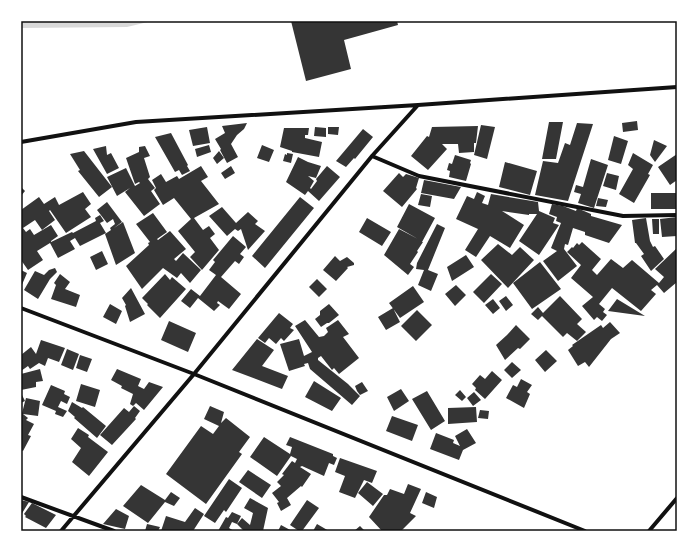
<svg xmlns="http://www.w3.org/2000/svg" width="698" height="552" font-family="Signika,sans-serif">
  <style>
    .water { fill: #d9d9d9 }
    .building { fill: #353535 }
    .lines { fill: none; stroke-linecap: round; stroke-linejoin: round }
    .minor { stroke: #111; stroke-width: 4 }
    .neatline { fill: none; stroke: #111; stroke-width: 1.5 }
  </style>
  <rect width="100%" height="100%" fill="#fff"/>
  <!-- water -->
  <path class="water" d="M21,21H152L127,27L21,28Z"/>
  <!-- building -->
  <path class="building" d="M291,21H397L398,25L344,40L351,69L306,81Z
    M637,121L638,130L623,132L622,123Z
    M549,122H563L556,159H542Z
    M247,123L244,129L237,135L231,144L238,157L227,163L220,150L221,149L215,139L225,133L222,126Z
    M577,123L593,124L568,201L535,195L543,161L558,163L565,143L570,145Z
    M481,125L495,127L487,159L474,155Z
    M478,126L476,143H474V152L459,153L458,144H442L447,149L428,170L411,156L427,136L429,137L432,127Z
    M207,127L210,143L193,146L189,130Z
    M315,127L326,128V137L314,136Z
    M328,127H339L338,135L328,134Z
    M284,128H309L308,135H305V138L322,142L319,157L292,152V151L280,147Z
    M363,129L373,137L355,159L354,158L346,167L336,161Z
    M171,133L188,165L187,166L190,171L182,175L179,170L175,172L155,137Z
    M614,136L628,141L621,164L608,160Z
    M654,140L667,146L655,162L650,155Z
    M209,145L211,152L197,157L195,149Z
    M262,145L274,150L269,162L257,158Z
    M106,146L107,155L111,153L119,168L107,174L93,149Z
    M145,146L150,156L144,158L150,177L148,179L155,188L151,191L160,204L144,216L125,192L130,188L117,196L107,177L126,168L135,186L140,183L139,182L135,184L126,158L139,152V147Z
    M84,151L112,187L99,197L78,171L80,170L70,154Z
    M219,151L224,158L217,164L213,158Z
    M287,153L293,154L291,163L283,161L285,154L287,155Z
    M633,153L653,165L648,174L650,175L634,203L619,194L633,169L628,165Z
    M677,154V180L670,185L658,167Z
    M455,155L471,160L470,163L471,164L466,181L449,177L450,171L447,170L449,163L452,164Z
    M298,157L308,162L321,166L316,178L308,176L314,181L310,188L311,189L317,181L316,179L327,166L340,177L319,201L308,191L305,195L286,182Z
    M591,159L608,165L594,208L578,203L581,194L574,192L576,185L583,187Z
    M505,162L537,171L530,195L499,187Z
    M201,166L208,177L201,181L219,204L194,218L203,230L209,226L215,234L210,238L219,250L202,270L190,257L195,252L178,231L191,219L174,198L163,205L154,190L156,188L152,180L161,174L166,182L177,176L179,179Z
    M231,166L235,173L225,179L221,173Z
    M399,173L403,177L406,174L419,178L416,188L417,189L402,207L383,191Z
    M607,173L619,176L616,190L603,186Z
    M424,180L461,187L454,199L421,193Z
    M21,187L25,191L21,196Z
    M83,192L91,204L85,209L91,217L66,233L50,210L49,211L55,220L42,230L35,220L23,228L26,232L30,229L34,235L51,225L58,236L51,241V242L72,232L73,233L96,221L95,218L100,215L104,221L100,223L106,233L80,246L75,238L70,241L75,249L58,258L50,243L37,251L43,260L28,270L21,260V210L39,197L44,204L55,197L59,205Z
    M477,192L485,196L482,203L488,205L491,194L538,202L539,211L555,218L553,223L559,225L539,255L519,241L537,214H529V215L502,211L524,225L510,248L490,236L476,257L465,250L478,229L456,219L467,196L474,199Z
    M651,193H677V209H651Z
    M421,194L432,196L430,207L418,205Z
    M300,197L314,208L265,268L252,256Z
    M598,198L608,200L606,207L596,206Z
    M107,202L122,222L114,228L123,222L135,253L116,265L105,234L111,230L110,228L115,224L113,219L107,223L97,210Z
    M409,204L435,218L422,242H423L417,251L418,252L410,264L414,267L408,275L384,255L399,229L418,239L397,227Z
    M552,204L563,206L576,211L577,208L591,214V216L622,225L609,243L585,235V232L573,228L568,245L565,244L564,249L577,266L558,281L543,261L557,251L551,248L561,223L556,221L557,217L549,214Z
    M222,207L236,223L248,212L258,221L255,224L265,231L248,250L241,229L238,231L235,229L227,236L209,216Z
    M153,213L167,232L157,239L158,240L170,231L186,249L174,259L176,261L183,253L201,270L190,283L181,273L177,278L163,268L142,289L126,266L149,245L148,243L150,242L136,224Z
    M677,217V236L662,237L660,219Z
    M367,218L391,232L382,246L359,232Z
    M646,218L650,241L653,247L655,246L664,259L651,271L641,256L644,254L636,243H635L632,220Z
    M652,219H659V234H653Z
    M437,224L445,228L428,270L438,274L431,291L418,285L424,270L416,269L417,263Z
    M233,236L246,247L240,254L244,257L239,264L235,261L221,277L241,294L229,309L218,301L217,303L220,305L214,311L198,298L190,308L181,301L191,289L200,296L216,275L209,270L215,262L213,260Z
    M582,242L601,259L592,270L597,275L611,259L623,268L632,260L659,283L664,277L655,269L677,248V282L664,293L657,285L651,290L656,294L641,311L612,288L599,304L605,309L603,312L607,315L602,321L597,317L594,320L582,306L593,297L571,278L581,265L567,252L572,247L573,248L577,243L579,245Z
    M498,244L512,255L520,247L534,260L508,288L481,260Z
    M102,251L108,264L96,270L90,257Z
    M466,255L474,267L452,281L447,267Z
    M335,256L340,261L347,257L354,263V265L347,267L348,268L336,281L323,270Z
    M540,262L561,289L532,309L513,283Z
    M55,268L57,272L50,279L38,299L24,290L35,271L44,275L49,270Z
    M21,270L27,273L21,287Z
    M60,274L70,282L65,289L80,295L76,307L51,299L56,285L54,283Z
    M165,274L170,280L172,277L186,289L160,318L147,305L148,304L142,298Z
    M491,274L502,284L484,303L473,292Z
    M317,279L327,289L319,297L309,287Z
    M456,285L466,295L455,306L445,294Z
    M413,286L424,302L400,318L389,303Z
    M131,288L145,314L130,322L125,306L126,305L122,298Z
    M506,296L513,305L506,311L499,301Z
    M560,296L582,319L577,324L586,332L577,341L567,333L563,337L542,316L538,320L531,314L538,307L543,313Z
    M493,299L500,308L493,314L485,305Z
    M617,299L645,316L608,311Z
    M110,304L122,311L116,324L103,317Z
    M329,304L339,315L329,323H327L321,327L315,319L320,315V311Z
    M393,308L400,322L386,330L378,317Z
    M417,310L432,325L416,341L401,326Z
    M279,313L293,324L290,328L294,330L284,341L281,338L276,344L269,338L265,343L258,338Z
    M305,320L319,337L324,336L328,332L326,328L338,320L349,334L343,337L359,358L339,374L334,368L332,370L321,356L318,358V360L348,384L360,396L352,405L310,369L308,363L304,364L305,366L289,371L280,344L299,339L304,356L312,352L295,326Z
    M169,321L196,333L188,352L161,340Z
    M610,322L620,333L611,339L589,367L585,362L578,366L568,350L573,346L572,345L601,325L603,328Z
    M516,325L530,339L520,349L518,348L505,360L496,345L507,335Z
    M257,339L274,350L262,366L288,376L282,389L232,370Z
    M41,340L65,348L59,362L48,358L45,366L39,363L30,369L28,366L21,371V355L31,347L36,354Z
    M67,349L79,354L73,370L61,365Z
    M546,350L557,361L545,372L535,360Z
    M80,355L92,359L87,372L76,368Z
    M512,362L521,370L512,378L504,370Z
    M40,369L43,381L36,382V387L21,390V374Z
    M117,369L141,379L138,386L144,389L149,382L163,387L144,410L136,403L133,406L130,404L133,394L121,388L122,386L111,380Z
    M492,371L502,380L485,399L475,390L476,388L472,384L480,375L485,379Z
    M521,379L532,385L527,392L530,394L524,408L506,398L513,385L517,387Z
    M314,381L341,398L332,411L305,397Z
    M362,382L368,391L360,395L357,391L355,386Z
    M81,384L100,390L95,407L76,401Z
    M51,385L65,391L64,394L70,397L67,404L61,401L58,407L67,411L63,417L55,414L56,411L42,405Z
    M401,389L409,401L394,411L387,397Z
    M460,390L466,397L462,401L455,395Z
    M427,391L445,421L431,430L412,399Z
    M474,392L481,400L473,406L467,398Z
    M21,393L25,401L21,403Z
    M26,398L40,401L38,416L23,414L28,418L26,420L34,424L28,435L31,436L23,451L21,450V412L22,413Z
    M72,402L82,408L83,407L106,426L97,438L74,418L75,417L68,411Z
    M134,406L140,411L135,418L136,419L112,445L100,435L124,408L129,412Z
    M210,406L224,412L221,423L226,418L250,437L239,452L242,454L206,504L166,474L201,426L213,434L219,426L204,419Z
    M476,407L477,422L448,424V408Z
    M480,410L489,411L488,419L478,418Z
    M392,416L418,425L412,441L386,431Z
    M78,428L89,435L88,437L108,452L89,476L72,462L81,448L71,439Z
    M467,429L476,443L463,450L459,460L430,449L436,433L454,440L453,443L460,446L455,436Z
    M264,437L290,454L292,447L286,445L290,437L333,454V456L337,458L334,465L329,463L324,476L302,466L300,467L311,474L302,487L301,486L287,498L291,505L281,511L277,503L279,502L272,493L281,486L277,482L284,475L282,474L292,461L295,463L297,459L291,456L277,476L250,457Z
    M340,458L377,471L372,483L364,480L355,498L339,492L345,476L335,472Z
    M248,470L271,485L262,498L239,482Z
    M229,479L242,488L226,512L224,510L215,523L204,516Z
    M367,482L383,494L373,506L358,493Z
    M408,484L421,489L410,513L416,516L401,531H382L369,517L384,495H387L390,489L404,494Z
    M141,485L165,500L171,492L180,498L174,506L165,502L148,523L123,506Z
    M426,492L437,497L434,508L422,503Z
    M250,498L268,508L263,531H244L237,524L242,518L250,525L253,513L244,508Z
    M21,500L29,502L21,515Z
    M307,500L319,508L302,531H299L290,525Z
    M32,503L56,515L46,528L25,517L26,516L24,514Z
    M195,508L204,514L193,531H161L166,516L185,522Z
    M116,509L129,516L125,529L103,524Z
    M232,512L241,516L237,524L232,522L229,528L234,531H218L226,517L228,518Z
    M147,524L160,527L158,531H145Z
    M317,524L329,531H313Z
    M281,525L292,531H278Z
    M360,526L365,531H354Z"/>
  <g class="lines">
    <!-- minor -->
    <path class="minor" d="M21,142L136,122L418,105L677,87
      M372,156L419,176L623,216L677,215
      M21,308L194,374L585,531
      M21,497L114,531
      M61,531L194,374L372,156L418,105
      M649,531L677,498"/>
  </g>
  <!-- border -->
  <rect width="698" height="552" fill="none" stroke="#ffffff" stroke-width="44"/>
  <rect x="22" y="22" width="654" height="508" class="neatline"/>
</svg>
